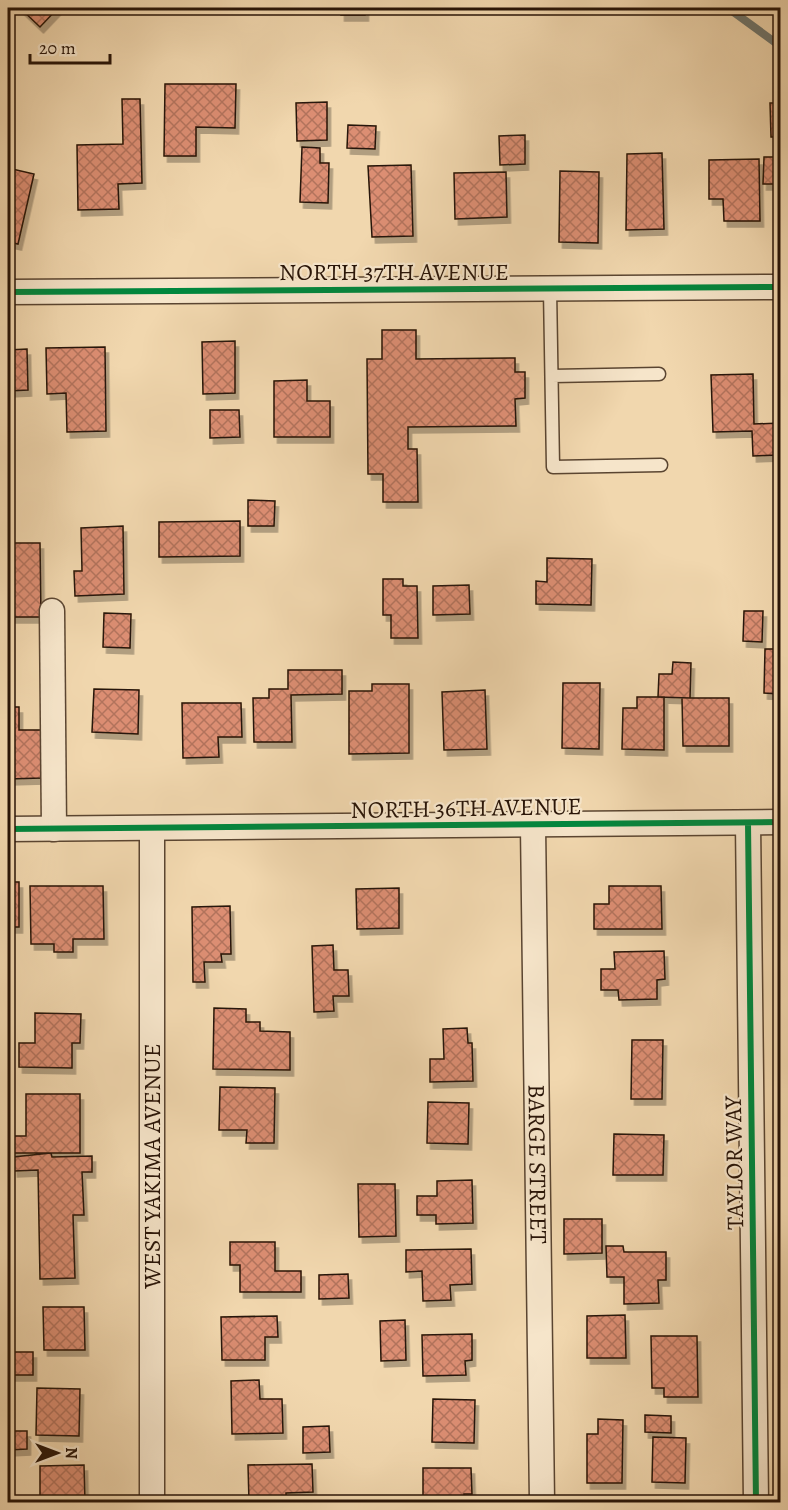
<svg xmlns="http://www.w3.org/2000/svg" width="788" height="1510" font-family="Alegreya,serif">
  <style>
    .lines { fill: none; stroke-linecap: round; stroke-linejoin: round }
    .stream { stroke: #6e766e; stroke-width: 8 }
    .building { fill: url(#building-cross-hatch); stroke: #281407; stroke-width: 1.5; filter: url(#shadow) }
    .lane-casing { stroke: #5a4531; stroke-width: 15 }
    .street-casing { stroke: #5a4531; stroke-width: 27 }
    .lane { stroke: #f6e5ca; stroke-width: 12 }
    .street { stroke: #f6e5ca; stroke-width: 24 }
    .cycleway-casing { stroke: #f6e5ca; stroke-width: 10 }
    .cycleway { stroke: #00873e; stroke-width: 6 }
    .labels { text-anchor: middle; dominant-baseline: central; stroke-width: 4.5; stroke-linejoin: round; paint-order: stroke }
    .street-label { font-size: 24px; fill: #281407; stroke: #f6e5ca }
  </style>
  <defs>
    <pattern id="building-cross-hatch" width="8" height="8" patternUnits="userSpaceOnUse" patternTransform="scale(1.5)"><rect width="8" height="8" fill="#dc8e73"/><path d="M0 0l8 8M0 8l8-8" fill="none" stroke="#b2735c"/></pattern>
    <filter id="shadow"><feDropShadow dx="3.5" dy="6" stdDeviation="0" flood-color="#0004"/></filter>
  </defs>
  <rect width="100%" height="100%" fill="#f1d7ae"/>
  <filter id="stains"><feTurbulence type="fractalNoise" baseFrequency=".00333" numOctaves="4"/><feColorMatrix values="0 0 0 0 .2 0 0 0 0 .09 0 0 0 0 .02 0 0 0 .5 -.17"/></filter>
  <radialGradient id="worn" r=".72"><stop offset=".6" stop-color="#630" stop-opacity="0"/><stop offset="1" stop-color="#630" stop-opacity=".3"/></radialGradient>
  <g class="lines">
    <!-- stream -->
    <path class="stream" d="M728,8L780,46"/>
  </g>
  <!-- building -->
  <path class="building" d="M20,8H58L40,27Z
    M341,8H365V15H341Z
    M165,84H236L235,128L196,127V156H164Z
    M122,99H140L142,183L118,184L119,209L78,210L77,145L123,144Z
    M327,102V140L297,141L296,103Z
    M770,103H780V137H771Z
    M348,125L376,126L375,149L347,148Z
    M525,135V164L500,165L499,136Z
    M302,147L320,148V163H329L328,203L300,202Z
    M662,153L664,229L626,230L627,154Z
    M764,157H780V184H763Z
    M759,159L760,221H724L723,199H709V160Z
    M411,165L413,236L372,237L368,166Z
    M8,168L34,174L18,244L8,242Z
    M560,171L599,172L598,243L559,242Z
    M506,172L507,217L455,219L454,173Z
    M382,330H416V359L515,358V372H525V398L515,399L516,426L408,427V449H417L418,502H383V474H368L367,359H382Z
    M235,341V393L203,394L202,342Z
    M105,347L106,431L67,432L66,393L47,394L46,348Z
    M27,349L28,390L8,391V350Z
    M753,374L754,424L780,423V455L753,456L752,431L713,432L711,375Z
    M307,380V401H330V437H274V381Z
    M210,410H239L240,437L210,438Z
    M248,500L275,501L274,526H248Z
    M240,521V556L159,557V522Z
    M123,526L124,594L75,596L74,571H82L81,528Z
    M8,543H40L41,617H8Z
    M547,558L592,559L591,605L536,604V581L547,582Z
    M383,579H403V586H417L418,638H391V615H383Z
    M469,585L470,614L433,615V586Z
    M744,611H763L762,642L743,641Z
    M104,613L131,614L130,648L103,647Z
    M765,649H780V694L764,693Z
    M673,662L691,663L690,698L658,697L659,674H672Z
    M288,670H342V694L291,695L292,742H254L253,698H269V689H288Z
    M563,683H600L599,749L562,748Z
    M372,684H409V753L349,754V691H372Z
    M94,689L139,690L138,734L92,732Z
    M485,690L487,749L444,750L442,692Z
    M637,697H664V750L622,749L623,708H637Z
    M682,698H729V746H683Z
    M182,703H241L242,737H218L219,757L183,758Z
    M8,707H19V730H41V778L8,779Z
    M8,882H19V927H8Z
    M30,886H103L104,939H73V952H54V944H31Z
    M609,886H661L662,929H594V904H609Z
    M399,888V928L357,929L356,889Z
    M230,906L231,954H221L222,962H204L205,982H193L192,907Z
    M333,945L334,970H348L349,996H333L334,1011L314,1012L312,946Z
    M664,951L665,979L657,980V999L619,1000L618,990H601V969H615L614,952Z
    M214,1008L246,1009V1022H260V1031L290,1032V1070L213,1069Z
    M35,1013L81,1014L80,1043H72V1068L19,1067V1043H35Z
    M467,1028L468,1043H472L473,1081L430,1082V1059H444L443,1029Z
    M632,1040H663L662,1099H631Z
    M220,1087L275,1088L274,1143H246L247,1130H219Z
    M26,1094H80V1153H8V1136H26Z
    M428,1102L469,1103L468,1144L427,1143Z
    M614,1134L664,1135L663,1175H613Z
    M51,1153L52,1157L92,1156V1172H82L84,1215H73L75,1278L40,1279L38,1170L14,1171L13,1157Z
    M472,1180L473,1223L436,1224V1215H417V1196H437V1181Z
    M358,1184H395L396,1236L359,1237Z
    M564,1219H602V1253L564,1254Z
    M230,1242H275V1271H301V1292H240V1265H230Z
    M606,1246H623L624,1252H666V1280H658L659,1303L624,1304V1277H607Z
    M471,1249L472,1284L450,1285L451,1300L423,1301L422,1271L406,1272V1250Z
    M348,1274L349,1298L319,1299V1275Z
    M43,1307H84L85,1350H44Z
    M625,1315L626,1358H587V1316Z
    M277,1316L278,1337H265V1360H222L221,1317Z
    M405,1320L406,1360L381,1361L380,1321Z
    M472,1334V1360L465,1361L466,1375L423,1376L422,1335Z
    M651,1336H697L698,1397H664V1388H652Z
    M8,1352H33V1375H8Z
    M259,1380L260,1399H282L283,1433L232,1434L231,1381Z
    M37,1388L80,1389L79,1436L36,1435Z
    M433,1399L475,1400L474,1443L432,1442Z
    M645,1415L671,1416V1433L645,1432Z
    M598,1419L623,1420L622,1483H587V1434H598Z
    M329,1426L330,1452L303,1453V1427Z
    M8,1431H27V1449L8,1450Z
    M653,1437L686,1438L685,1483L652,1482Z
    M312,1464L313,1492L286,1493V1502H249L248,1465Z
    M84,1465L85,1502H40V1466Z
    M423,1468H471L472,1494H464V1502H423Z"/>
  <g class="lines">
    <!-- lane casing -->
    <g class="lane-casing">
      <path id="lane" d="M550,289L553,467L661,465
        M552,376L659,374"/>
    </g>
    <!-- street casing -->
    <g class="street-casing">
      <g id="street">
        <path d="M8,292L780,287"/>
        <path d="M52,611L54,829"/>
        <path d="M748,823L756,1502"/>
        <path id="s1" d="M533,826L542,1502"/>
        <path d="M8,829L780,822"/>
        <path d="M152,829V1502"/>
      </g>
    </g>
    <!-- lane -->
    <use href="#lane" class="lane"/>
    <!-- street -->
    <use href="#street" class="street"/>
    <!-- cycleway casing -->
    <g class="cycleway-casing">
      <path id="cycleway" d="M8,292L780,287
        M748,823L756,1502
        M8,829L780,822"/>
    </g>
    <!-- cycleway -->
    <use href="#cycleway" class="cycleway"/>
  </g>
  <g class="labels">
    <!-- street labels -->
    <g class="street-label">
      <text x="394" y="272">NORTH 37TH AVENUE</text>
      <text transform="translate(466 808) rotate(-1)">NORTH 36TH AVENUE</text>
      <text transform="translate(734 1163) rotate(-91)">TAYLOR WAY</text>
      <text stroke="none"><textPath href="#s1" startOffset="338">BARGE STREET</textPath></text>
      <text transform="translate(152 1166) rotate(-90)">WEST YAKIMA AVENUE</text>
    </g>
  </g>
  <!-- margin -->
  <rect width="788" height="1510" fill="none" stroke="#f1d7ae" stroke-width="30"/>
  <rect x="9" y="9" width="770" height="1492" fill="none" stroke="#281407" stroke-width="3"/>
  <rect x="15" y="15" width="758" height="1480" fill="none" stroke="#281407" stroke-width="1.5"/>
  <!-- north arrow -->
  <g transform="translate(57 1453) rotate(90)" stroke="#f6e5ca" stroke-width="4.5" paint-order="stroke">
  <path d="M0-4.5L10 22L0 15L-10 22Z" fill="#281407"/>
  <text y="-9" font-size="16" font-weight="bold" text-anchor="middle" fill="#281407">N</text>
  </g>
  <!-- scale -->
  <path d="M30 54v9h80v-9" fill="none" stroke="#281407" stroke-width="3"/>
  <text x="39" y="54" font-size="18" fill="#281407" stroke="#f6e5ca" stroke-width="4.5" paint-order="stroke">20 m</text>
  <rect width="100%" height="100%" filter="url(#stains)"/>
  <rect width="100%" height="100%" fill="url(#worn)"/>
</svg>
